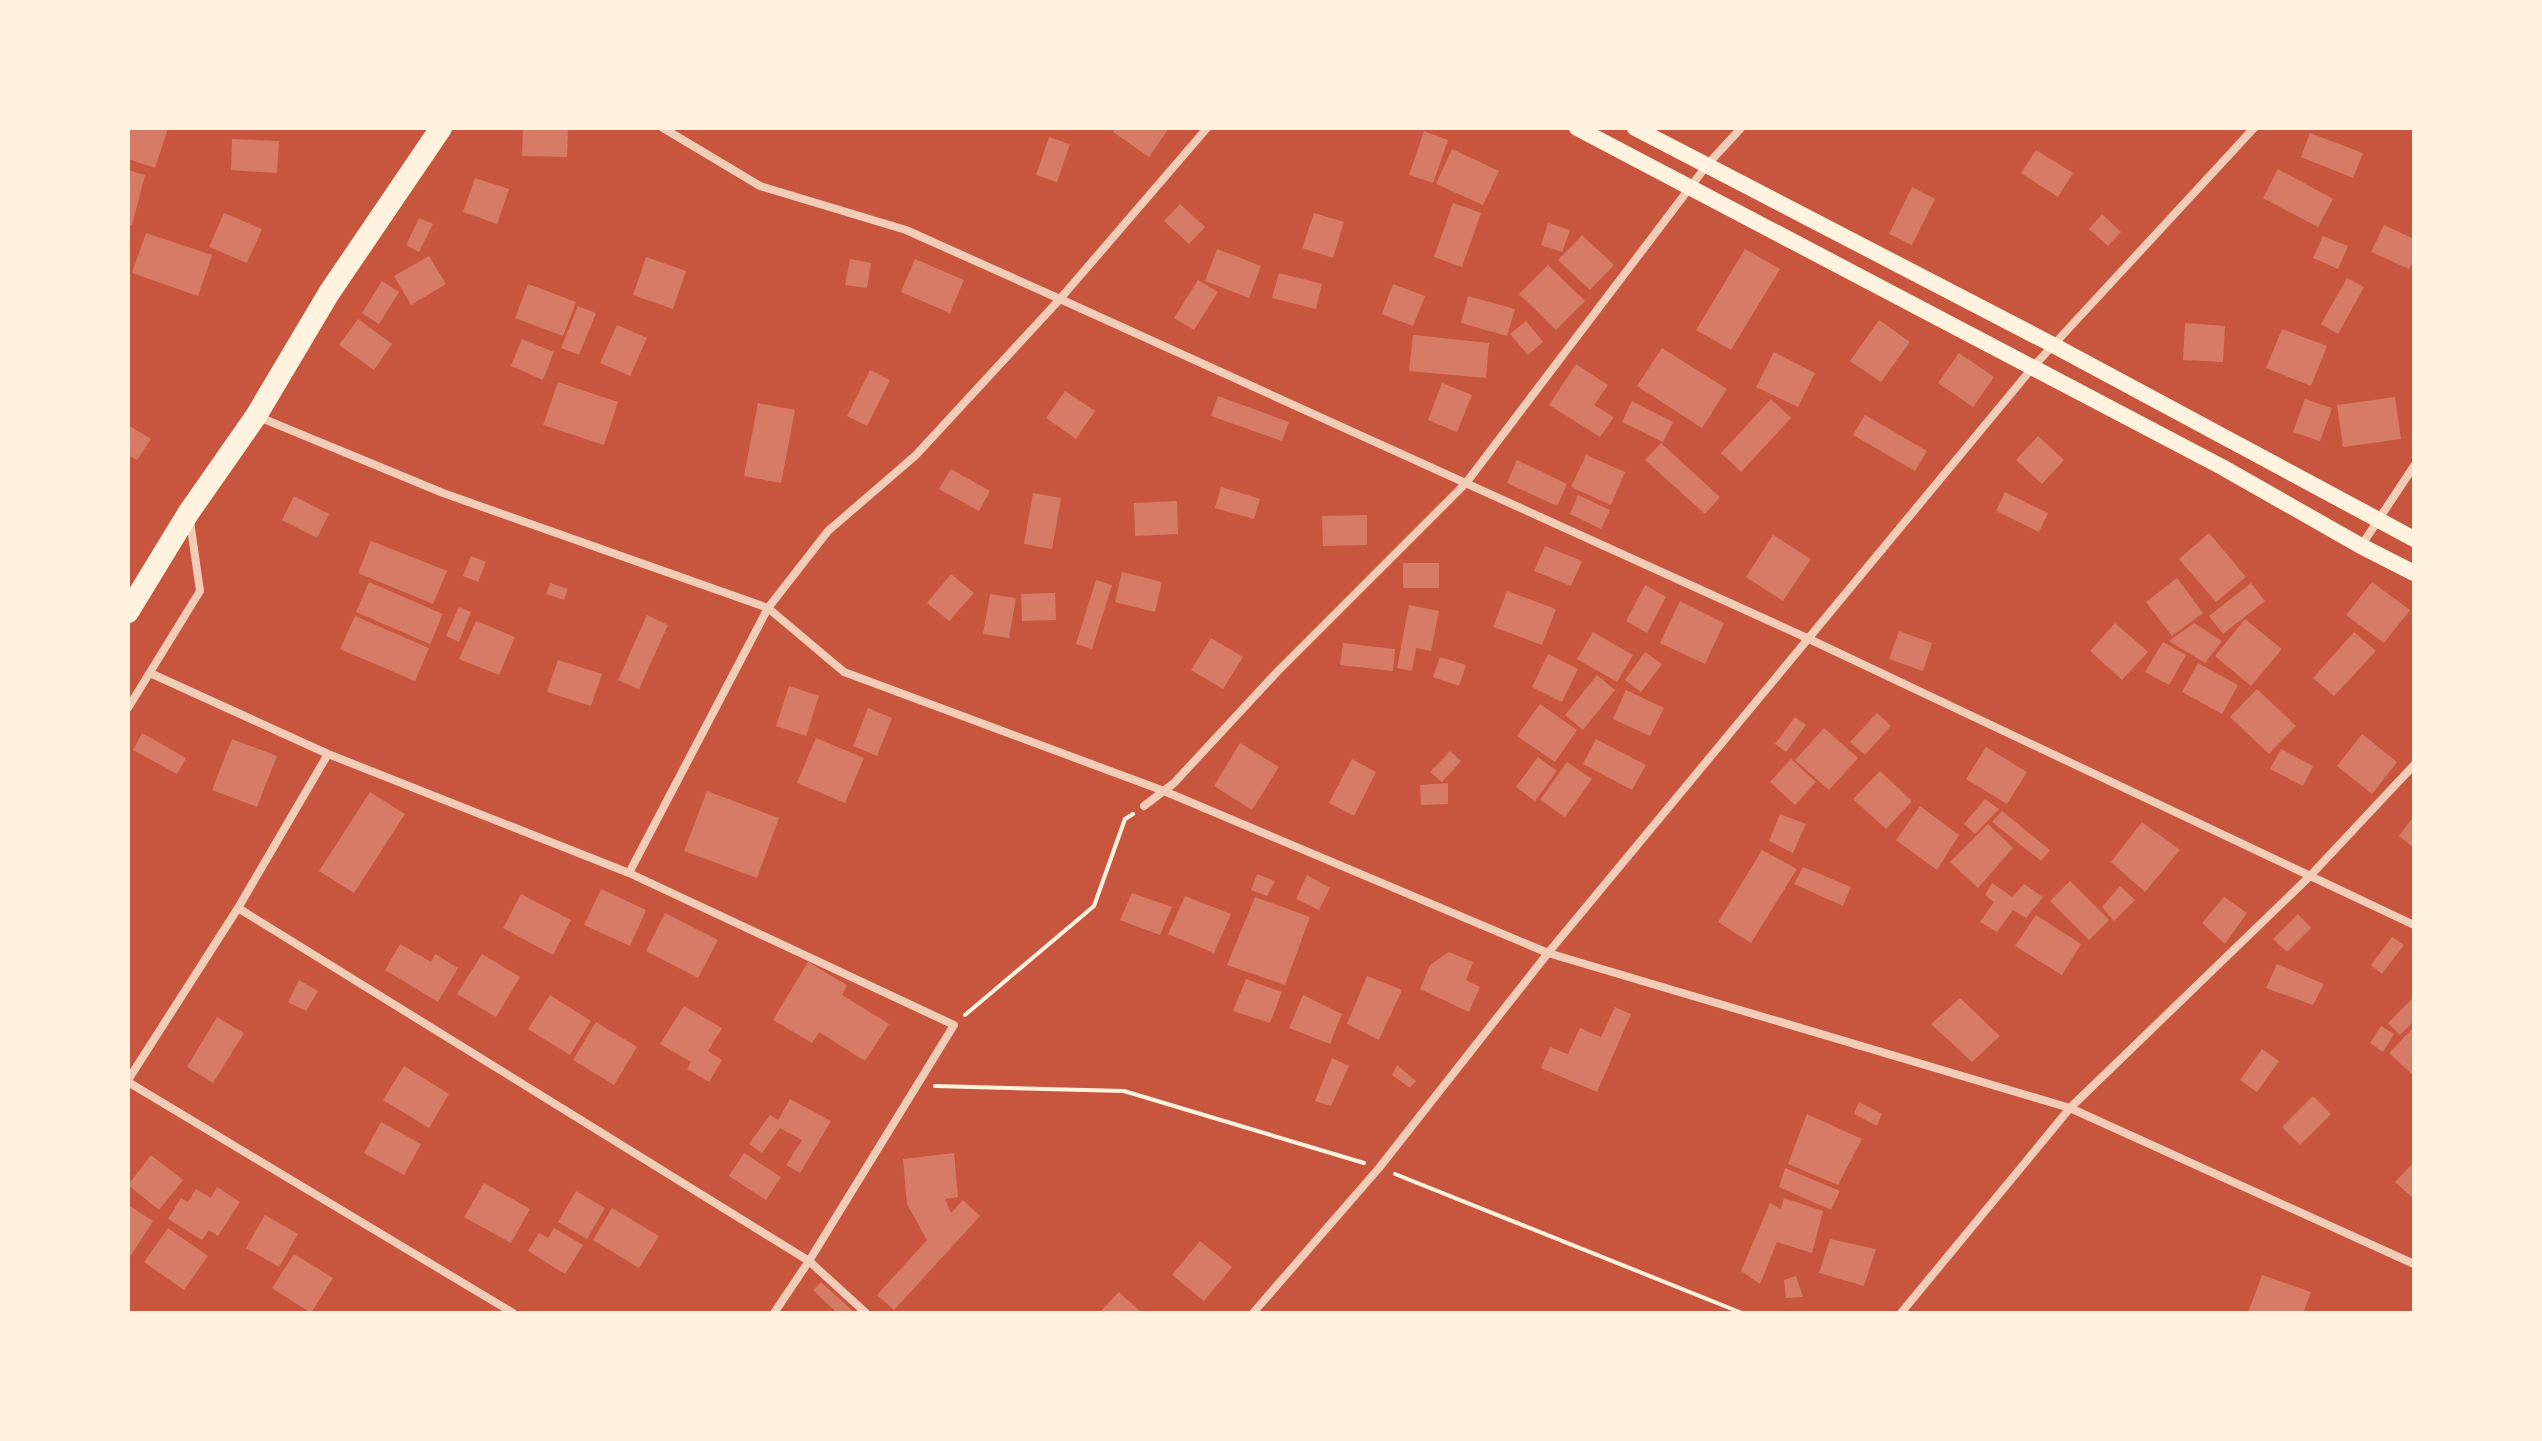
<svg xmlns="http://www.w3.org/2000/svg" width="2542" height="1441" font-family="'Sofia Sans Condensed',sans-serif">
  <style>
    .building { fill: #d67c66 }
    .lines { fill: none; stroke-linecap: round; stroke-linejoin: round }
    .path { stroke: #fff3e0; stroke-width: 4 }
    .minor { stroke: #f1ccb7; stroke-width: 8 }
    .secondary { stroke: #fff3e0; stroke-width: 16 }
    .trunk { stroke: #fff3e0; stroke-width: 22 }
  </style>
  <rect width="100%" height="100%" fill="#c8553d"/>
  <!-- building -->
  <path class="building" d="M128,128H168L155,168L128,159Z
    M523,128H568L567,157L522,156Z
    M1116,128H1169L1149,157L1113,132Z
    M1424,131L1448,140L1433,183L1409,175Z
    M2310,133L2363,153L2353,178L2301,157Z
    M1049,137L1070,144L1057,182L1036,175Z
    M232,139L279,141L277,173L231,170Z
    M1452,149L1499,171L1483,205L1436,184Z
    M2036,150L2073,173L2058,197L2021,173Z
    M2278,169L2333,199L2318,227L2263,198Z
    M128,170L145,175L132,225L128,224Z
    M475,178L509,189L497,224L463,212Z
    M1912,187L1935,199L1912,245L1889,234Z
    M1453,203L1481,213L1462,267L1434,257Z
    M1180,204L1205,227L1189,244L1164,221Z
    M224,213L262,229L247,263L209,247Z
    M1314,213L1344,222L1333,258L1302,248Z
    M2102,214L2121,232L2108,246L2089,229Z
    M419,218L433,224L419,252L406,245Z
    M1548,223L1570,230L1562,252L1541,245Z
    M2384,225L2414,239V259L2409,269L2371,252Z
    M146,233L212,255L198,296L132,273Z
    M1582,235L1614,265L1590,290L1558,260Z
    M2323,236L2348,246L2338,269L2313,258Z
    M1217,249L1261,266L1249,298L1205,281Z
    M1745,249L1780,269L1731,350L1696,330Z
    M429,256L446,284L411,305L394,276Z
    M646,257L686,271L673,309L633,295Z
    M850,259L871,263L867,288L845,285Z
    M915,259L964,280L950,313L901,292Z
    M1548,265L1585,301L1556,330L1519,294Z
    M1279,273L1322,284L1316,309L1272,298Z
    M2347,278L2364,287L2338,334L2321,324Z
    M1198,280L1218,292L1194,330L1174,318Z
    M382,281L399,292L379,324L362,313Z
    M528,284L576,302L563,336L515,318Z
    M1393,284L1425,296L1413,326L1382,314Z
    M1468,296L1515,309L1507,336L1461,323Z
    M578,306L596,313L579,355L561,348Z
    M358,319L392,344L374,370L339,345Z
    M1879,320L1910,342L1881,382L1850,361Z
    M1526,321L1543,342L1528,355L1510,334Z
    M2185,323L2225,326L2223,362L2183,360Z
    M617,325L647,338L630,376L600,363Z
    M2282,329L2327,346L2311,386L2266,368Z
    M1413,335L1489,343L1486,378L1409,371Z
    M522,339L554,352L543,380L511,366Z
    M1662,348L1727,389L1702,428L1637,386Z
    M1774,352L1815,373L1798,407L1756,387Z
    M1959,353L1994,377L1973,407L1938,383Z
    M1576,364L1608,385L1594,405L1614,417L1600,437L1549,405Z
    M870,370L890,380L867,426L847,416Z
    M558,382L618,402L604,445L543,425Z
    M1442,383L1472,395L1457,432L1428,420Z
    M1065,391L1095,411L1076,439L1046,418Z
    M1218,396L1289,422L1282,441L1211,416Z
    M2395,397L2401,439L2343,447L2337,405Z
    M1771,399L1791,418L1741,472L1721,453Z
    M2305,399L2332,408L2320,441L2293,432Z
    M1632,401L1673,422L1663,442L1622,422Z
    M758,403L795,410L781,483L744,476Z
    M1865,415L1927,451L1915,471L1853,435Z
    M128,425L151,439L137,460L128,455Z
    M2038,436L2064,460L2042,484L2016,460Z
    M1661,443L1720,497L1705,514L1645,460Z
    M1586,455L1625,472L1611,505L1571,487Z
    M1517,460L1567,484L1557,506L1507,483Z
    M951,469L990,491L979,511L939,489Z
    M1221,487L1260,499L1254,519L1215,508Z
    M2005,492L2048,513L2039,532L1996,511Z
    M1033,493L1061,498L1052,549L1024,544Z
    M1578,495L1610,510L1601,529L1570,514Z
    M294,496L329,514L317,538L282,520Z
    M1177,501L1178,534L1135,536L1134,503Z
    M1367,515V545L1323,546L1322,516Z
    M2209,533L2246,577L2216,602L2179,559Z
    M1773,535L1811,559L1783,601L1746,577Z
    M371,541L447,571L433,604L358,573Z
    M1545,546L1582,561L1571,586L1534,571Z
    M471,556L486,562L478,582L463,576Z
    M1403,563H1439V588H1403Z
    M1122,572L1162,582L1155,612L1115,602Z
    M951,574L974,593L949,621L927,603Z
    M2177,578L2203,613L2172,636L2146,602Z
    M1096,580L1112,585L1092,649L1076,644Z
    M369,582L443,614L430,644L356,612Z
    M2372,582L2410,610L2384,643L2346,615Z
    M550,583L568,589L564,600L546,594Z
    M2251,583L2265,601L2223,634L2209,616Z
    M1645,585L1666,597L1647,633L1626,621Z
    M1507,591L1556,609L1542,645L1493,627Z
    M1055,593L1056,620L1022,621L1021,594Z
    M990,594L1016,598L1009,638L983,634Z
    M1680,601L1724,623L1705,664L1660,643Z
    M1409,605L1439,611L1431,651L1416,648L1412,671L1397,668Z
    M459,607L471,612L459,642L446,636Z
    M647,615L668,625L639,689L618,680Z
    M355,616L429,648L415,681L340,649Z
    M2245,619L2282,649L2251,686L2215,656Z
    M476,621L515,637L499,675L459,659Z
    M2115,623L2148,652L2122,680L2090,651Z
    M2194,623L2222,641L2205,663L2169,641Z
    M1899,631L1932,643L1923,671L1889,659Z
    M1593,632L1633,655L1617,682L1577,659Z
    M2354,632L2376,651L2334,696L2313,678Z
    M1211,638L1243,657L1223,689L1191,670Z
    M2163,642L2186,655L2169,685L2145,672Z
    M1343,643L1395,649L1393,671L1340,665Z
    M1645,652L1662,664L1641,692L1625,680Z
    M1548,654L1578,669L1562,702L1532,687Z
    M1440,657L1466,665L1459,686L1433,677Z
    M558,660L602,674L591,706L547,692Z
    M2198,663L2238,685L2222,714L2182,692Z
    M1597,675L1615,690L1583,730L1565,715Z
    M789,686L819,696L806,736L776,726Z
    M2257,689L2296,726L2269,754L2230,717Z
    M1626,690L1664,708L1650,736L1613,719Z
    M1540,704L1577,730L1555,762L1517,736Z
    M868,708L892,718L877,756L853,746Z
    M1877,713L1891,726L1865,755L1850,742Z
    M1795,717L1806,725L1786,752L1775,744Z
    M1824,728L1858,758L1829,790L1795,760Z
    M142,733L186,758L177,774L133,750Z
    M2362,734L2397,762L2372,794L2337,766Z
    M816,738L864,758L845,803L797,783Z
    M232,739L277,756L257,807L212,790Z
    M1596,739L1646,765L1632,790L1583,764Z
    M1240,743L1279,767L1252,810L1214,786Z
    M1986,747L2027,772L2007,804L1966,779Z
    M2281,749L2313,766L2303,786L2270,769Z
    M1450,751L1461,761L1442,782L1430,772Z
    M1538,757L1557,771L1535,801L1516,787Z
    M1352,759L1376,772L1354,816L1329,803Z
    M1791,759L1816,782L1795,805L1770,782Z
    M1567,762L1592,779L1565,817L1540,800Z
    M1880,771L1912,801L1886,829L1853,799Z
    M1448,783V804L1421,805L1420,785Z
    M707,791L779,818L757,878L684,851Z
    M370,792L405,814L354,893L319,871Z
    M1985,799L1999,809L1975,834L1964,824Z
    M1920,806L1959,835L1937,870L1896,840Z
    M2002,811L2050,850L2041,861L1992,822Z
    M1780,814L1806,824L1793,853L1769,841Z
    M2414,816V848L2399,836Z
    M2142,822L2180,850L2145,892L2111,862Z
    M1988,824L2013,848L1978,888L1950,862Z
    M1762,850L1797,869L1751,943L1718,922Z
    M1803,867L1851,887L1843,906L1794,884Z
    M1257,874L1275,881L1267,896L1251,890Z
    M1307,875L1330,888L1319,910L1296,899Z
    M2070,881L2109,920L2089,940L2050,901Z
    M1992,883L2012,897L2024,884L2043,897L2026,918L2013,910L1997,932L1980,922L1994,902L1985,895Z
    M2120,886L2135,900L2114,921L2102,907Z
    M601,889L646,910L630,946L584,925Z
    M1132,893L1172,907L1160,935L1120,920Z
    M521,894L571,920L553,955L503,928Z
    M1185,896L1231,914L1214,953L1168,934Z
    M1255,897L1310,917L1285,985L1227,965Z
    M2224,897L2247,913L2225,944L2202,923Z
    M665,913L718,940L698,978L646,951Z
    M2298,914L2311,928L2287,952L2273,939Z
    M2036,915L2081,944L2062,975L2015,946Z
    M2392,937L2404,945L2382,974L2371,965Z
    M400,944L431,962L435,954L458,968L438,1002L385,970Z
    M1449,952L1473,962L1466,980L1480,987L1469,1012L1420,989L1430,965Z
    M482,954L520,977L496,1017L457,994Z
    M808,962L847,985L842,995L889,1024L865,1061L819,1032L812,1043L773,1020Z
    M2277,964L2324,984L2313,1005L2266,988Z
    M1367,976L1402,990L1379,1040L1347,1024Z
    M1246,979L1282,992L1270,1023L1233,1011Z
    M299,980L318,991L306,1011L288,1002Z
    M550,995L591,1021L570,1055L528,1029Z
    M1303,995L1342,1014L1330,1044L1289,1028Z
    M2414,997V1021L2400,1035L2388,1023Z
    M1960,998L2000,1036L1972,1062L1931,1024Z
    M684,1006L722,1028L708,1051L722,1060L709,1082L687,1069L691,1062L660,1044Z
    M1615,1007L1631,1014L1597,1092L1541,1068L1550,1047L1568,1054L1580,1028L1601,1037Z
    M217,1017L244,1033L213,1083L187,1067Z
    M596,1022L637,1047L614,1085L573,1060Z
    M2381,1026L2394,1034L2383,1052L2370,1043Z
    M2414,1027V1076L2389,1053Z
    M2262,1049L2279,1061L2257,1092L2240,1080Z
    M1332,1058L1349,1066L1331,1106L1315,1101Z
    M1397,1065L1416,1081L1410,1088L1392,1075Z
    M404,1066L449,1094L429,1128L383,1100Z
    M2313,1096L2331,1114L2300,1145L2282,1127Z
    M790,1099L831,1121L800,1173L786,1165L802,1140L780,1128L762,1153L749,1144L770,1115L778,1120Z
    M1859,1102L1882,1114L1877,1126L1854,1114Z
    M1807,1114L1862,1139L1838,1185L1788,1164Z
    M381,1122L421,1144L404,1175L364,1153Z
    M744,1153L781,1177L766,1200L729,1176Z
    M954,1153L958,1197L945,1199L951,1213L963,1200L980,1216L894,1310L877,1295L927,1240L907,1204L903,1159Z
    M151,1155L183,1180L159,1210L128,1185Z
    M2414,1162V1199L2395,1182Z
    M1785,1168L1840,1191L1831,1210L1779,1187Z
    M484,1183L530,1209L511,1243L464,1217Z
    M217,1187L240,1202L218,1236L209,1230L202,1240L168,1219L181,1198L188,1202L196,1189L211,1198Z
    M576,1191L605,1208L587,1239L558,1222Z
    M1784,1198L1823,1211L1812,1253L1777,1242L1760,1284L1741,1271L1770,1203L1781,1209Z
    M128,1205L153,1221L128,1260Z
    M612,1208L659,1236L639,1268L593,1240Z
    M265,1215L298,1234L279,1267L246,1248Z
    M168,1228L208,1256L184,1290L144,1262Z
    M554,1228L583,1245L565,1274L528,1251L539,1233L548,1238Z
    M1830,1239L1876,1249L1864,1286L1819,1273Z
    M1200,1241L1232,1267L1204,1301L1172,1275Z
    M294,1254L333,1278L311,1313L272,1288Z
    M2262,1275L2311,1292L2303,1313H2248Z
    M1796,1276L1803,1297L1786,1298L1784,1280Z
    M821,1282L855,1313H833L835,1311L813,1290Z
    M1119,1292L1142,1313H1099Z"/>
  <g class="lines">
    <!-- path -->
    <path class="path" d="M965,1015L1094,906L1125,819L1133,814
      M935,1086L1124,1091L1364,1163
      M1395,1174L1742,1313"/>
    <!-- minor -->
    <path class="minor" d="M663,128L760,186L906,230L1060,299L1807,638L2414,925
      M259,417L443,493L768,608L844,672L1164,791L1548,953L2070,1108L2414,1264
      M2361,546L2414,466
      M150,673L328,754L629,873L954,1025L809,1261L774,1313
      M128,708L200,591L190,521
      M1144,806L1174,783L1277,672L1466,483L1707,165L1741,128
      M629,873L768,608L828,531L916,455L1060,299L1207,128
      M238,908L809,1261L866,1313
      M128,1080L238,908L328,754
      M128,1082L513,1313
      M1253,1313L1379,1168L1548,953L2033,367L2254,128
      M1901,1313L2070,1108L2310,876L2414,765"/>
    <!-- secondary -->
    <path class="secondary" d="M1577,128L2222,467L2361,546L2414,573
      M1635,128L2053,345L2414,539"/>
    <!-- trunk -->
    <path class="trunk" d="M128,612L189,512L256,416L329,293L441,128"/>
  </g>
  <!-- border -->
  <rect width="2542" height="1441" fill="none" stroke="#fff3e0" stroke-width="260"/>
</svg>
